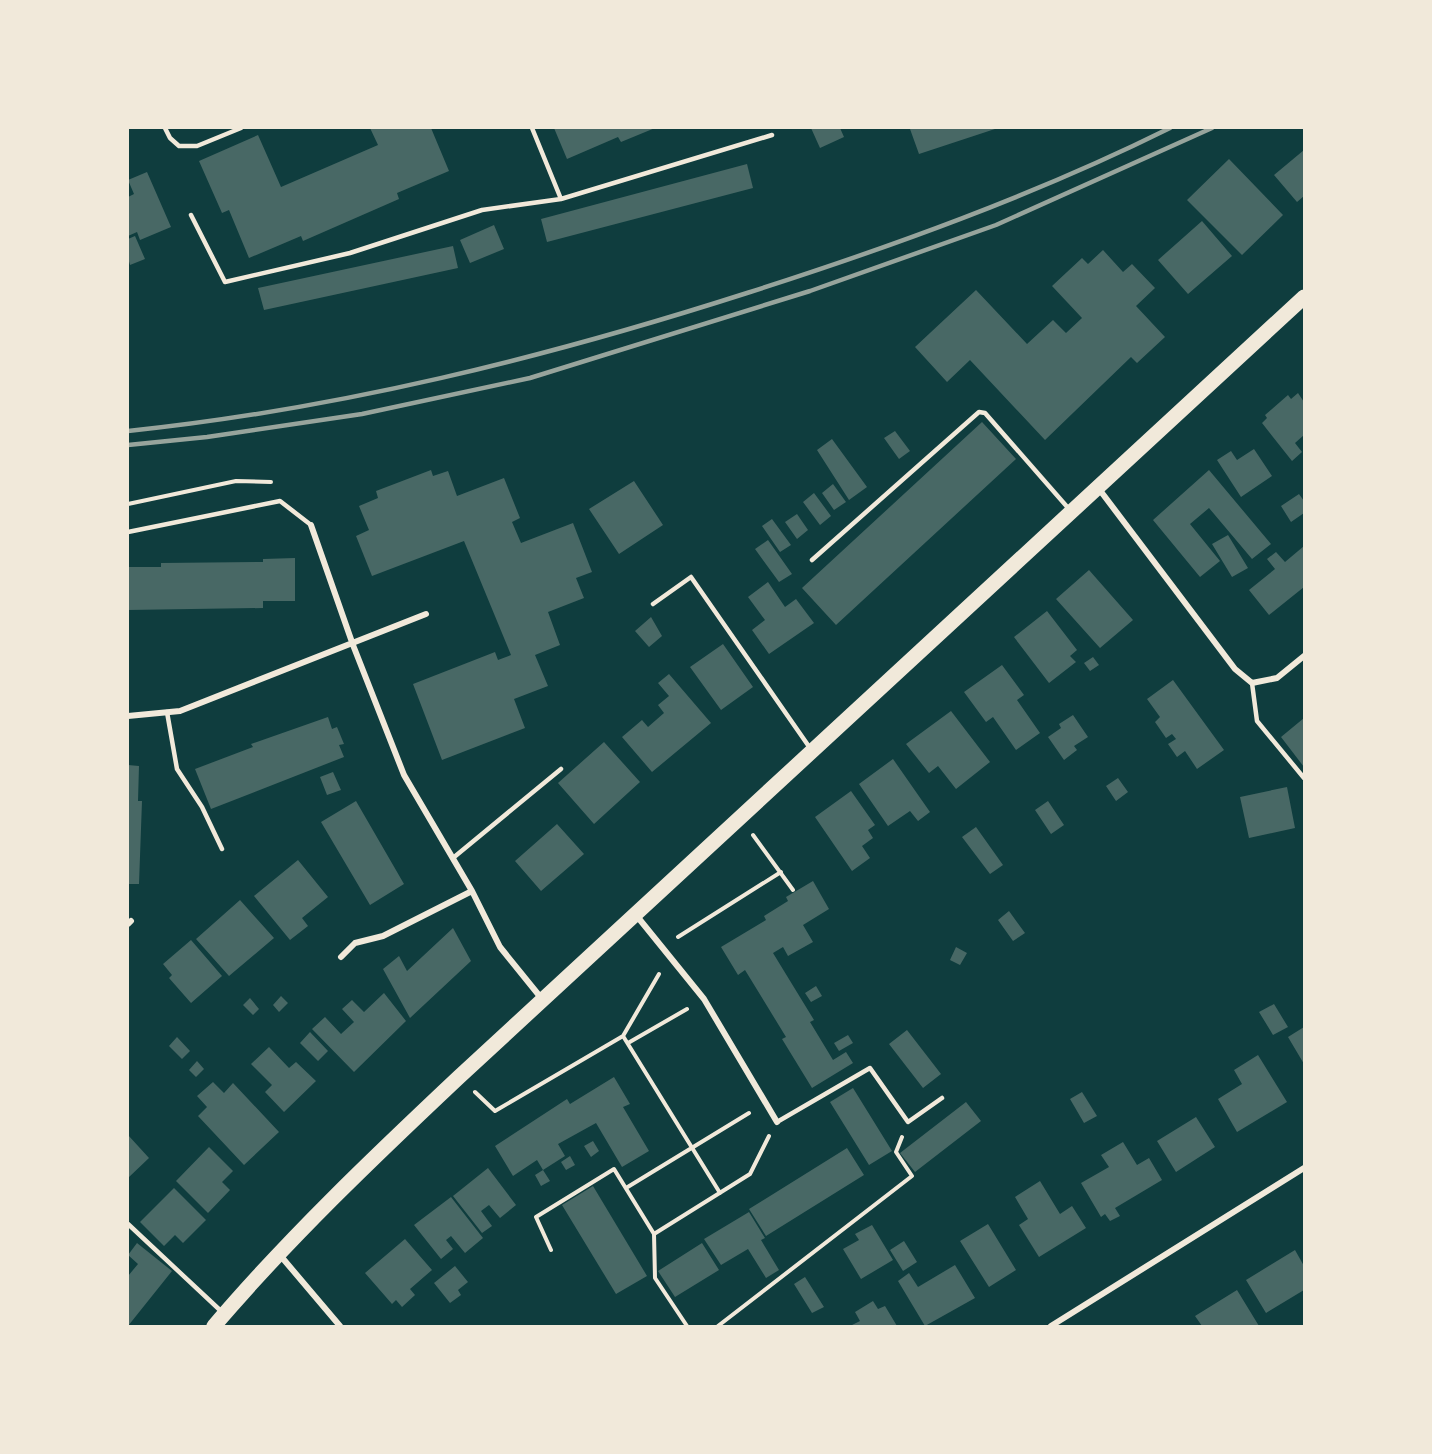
<svg xmlns="http://www.w3.org/2000/svg" width="1432" height="1454" font-family="Manrope,sans-serif">
  <style>
    .building { fill: #486865 }
    .lines { fill: none; stroke-linecap: round; stroke-linejoin: round }
    .path { stroke: #f1e9da; stroke-width: 4 }
    .service { stroke: #f1e9da; stroke-width: 4.5 }
    .minor { stroke: #f1e9da; stroke-width: 6 }
    .primary { stroke: #f1e9da; stroke-width: 15 }
    .rail { stroke: #97a49c; stroke-width: 4.5 }
  </style>
  <rect width="100%" height="100%" fill="#0f3d3e"/>
  <!-- building -->
  <path class="building" d="M370,128H431L449,171L397,193L399,199L303,241L301,236L249,258L229,210L222,213L199,161L258,135L281,187L378,145Z
    M554,128H655L621,142L618,137L567,159Z
    M811,128H840L844,137L820,148Z
    M914,128H998L919,154L910,129Z
    M1304,150V196L1297,202L1274,175Z
    M1229,159L1283,215L1242,255L1187,200Z
    M747,164L753,188L547,242L541,219Z
    M147,172L171,227L140,240L137,232L128,236V197L134,194L128,180Z
    M1202,221L1232,256L1188,294L1158,260Z
    M494,225L504,249L470,263L460,240Z
    M135,236L145,259L130,265L128,258V239Z
    M453,246L458,268L264,310L258,288Z
    M1103,250L1123,272L1132,264L1155,288L1136,306L1165,337L1137,363L1131,357L1045,440L970,360L947,382L915,347L976,290L1027,344L1053,320L1066,333L1082,318L1052,286L1082,258L1088,264Z
    M1298,393L1304,402V435L1295,443L1302,452L1292,461L1262,423L1267,418L1265,415L1288,395L1291,399Z
    M982,422L1016,459L836,625L802,588Z
    M895,431L910,451L899,459L884,438Z
    M832,439L867,487L849,500L817,450Z
    M1254,449L1272,476L1241,497L1217,460L1231,451L1237,460Z
    M431,470L433,476L448,471L457,496L504,478L520,518L512,522L521,543L573,523L592,572L576,578L584,598L548,612L560,645L535,655L548,686L514,699L525,728L442,760L413,684L495,652L498,660L511,655L464,541L372,576L356,536L369,530L359,506L378,498L376,491Z
    M1209,470L1271,544L1252,559L1209,508L1190,524L1220,561L1200,577L1153,520Z
    M634,481L663,525L619,554L589,509Z
    M833,484L846,502L834,510L822,493Z
    M814,493L831,516L820,525L803,502Z
    M1299,494L1304,501V513L1291,522L1281,506Z
    M797,514L808,530L797,539L785,522Z
    M772,519L791,545L780,552L762,526Z
    M1228,535L1248,568L1232,577L1212,544Z
    M768,540L792,574L779,582L755,549Z
    M1304,546V587L1269,615L1249,590L1275,569L1267,559L1276,552L1285,562Z
    M295,558V601H263V608L128,610V567H161V563L263,562V559Z
    M1089,570L1133,620L1100,648L1056,599Z
    M768,582L785,607L796,599L814,623L769,654L752,630L765,620L748,597Z
    M1047,611L1077,650L1070,656L1076,662L1049,683L1014,637Z
    M651,617L662,636L649,647L635,631Z
    M723,644L753,687L721,710L690,667Z
    M1093,657L1099,665L1090,671L1084,663Z
    M1002,665L1024,695L1017,700L1040,733L1016,750L993,717L986,722L964,692Z
    M669,674L711,723L652,772L622,737L642,720L648,727L664,713L658,705L669,696L658,683Z
    M1173,680L1224,750L1197,769L1185,751L1177,757L1168,744L1176,739L1172,734L1166,738L1155,722L1160,717L1147,699Z
    M951,711L990,762L956,789L938,766L929,773L906,744Z
    M1073,715L1088,737L1074,746L1077,750L1064,760L1048,737L1061,728L1059,724Z
    M328,717L332,729L337,727L344,744L339,745L344,757L211,809L195,769L253,747L251,744Z
    M1304,718V767L1281,737Z
    M604,742L640,782L594,824L558,783Z
    M893,759L930,812L918,821L910,811L888,826L859,784Z
    M128,765L139,766L138,801H142L139,884H128Z
    M333,772L341,790L327,795L320,777Z
    M1118,778L1128,792L1116,801L1106,786Z
    M1287,787L1295,828L1249,838L1240,797Z
    M851,791L875,825L868,830L873,838L862,846L870,858L852,871L815,817Z
    M356,801L404,884L370,905L321,822Z
    M1048,801L1064,825L1051,834L1035,810Z
    M557,824L584,854L541,891L515,861Z
    M976,827L1003,865L990,874L962,837Z
    M298,860L328,897L302,918L308,926L290,940L254,896Z
    M813,881L829,909L803,925L813,942L788,956L783,947L773,953L814,1020L810,1022L833,1060L846,1052L853,1063L812,1088L782,1039L786,1037L745,970L738,975L721,947L766,920L764,916L788,901L786,897Z
    M240,900L274,938L229,976L196,939Z
    M1009,911L1025,933L1013,941L998,920Z
    M453,928L471,961L410,1018L383,969L399,956L407,971Z
    M191,940L222,976L191,1003L169,978L172,975L163,964Z
    M956,947L967,953L960,965L950,960Z
    M816,986L822,996L811,1002L805,993Z
    M384,993L406,1021L354,1072L312,1029L325,1017L341,1034L354,1022L342,1009L352,1000L364,1012Z
    M281,996L288,1003L279,1012L273,1005Z
    M250,998L259,1009L253,1015L243,1005Z
    M1274,1004L1288,1027L1273,1035L1259,1012Z
    M1304,1027V1064L1288,1037Z
    M907,1030L941,1074L923,1088L889,1044Z
    M310,1032L328,1051L318,1061L300,1043Z
    M848,1035L853,1043L839,1051L834,1043Z
    M177,1037L190,1051L182,1059L169,1046Z
    M269,1047L289,1068L296,1062L316,1081L284,1112L265,1092L272,1085L251,1064Z
    M1258,1055L1287,1102L1237,1132L1218,1099L1242,1084L1234,1070Z
    M197,1061L204,1069L196,1077L189,1070Z
    M614,1077L630,1104L623,1107L649,1151L622,1167L596,1123L558,1144L565,1156L543,1170L537,1160L513,1176L495,1146L567,1099L570,1104Z
    M213,1082L224,1093L233,1083L279,1132L244,1165L198,1116L207,1107L197,1096Z
    M853,1088L892,1151L869,1165L830,1102Z
    M1082,1092L1097,1116L1084,1123L1070,1099Z
    M966,1102L981,1121L915,1172L900,1153Z
    M1196,1117L1215,1147L1176,1172L1157,1141Z
    M128,1135L149,1158L128,1178Z
    M593,1141L599,1151L591,1157L584,1146Z
    M1123,1142L1137,1165L1149,1158L1162,1180L1115,1208L1120,1216L1110,1221L1105,1214L1101,1217L1081,1183L1109,1167L1101,1155Z
    M209,1147L233,1171L222,1182L230,1190L208,1213L176,1181Z
    M847,1148L864,1175L766,1236L749,1209Z
    M570,1156L575,1165L566,1170L561,1162Z
    M488,1168L516,1205L500,1218L489,1205L481,1211L492,1226L482,1233L453,1196Z
    M543,1170L550,1181L541,1186L535,1175Z
    M1040,1181L1060,1214L1072,1206L1086,1228L1039,1257L1019,1225L1028,1219L1015,1197Z
    M593,1186L647,1276L616,1294L562,1205Z
    M174,1188L206,1220L183,1243L175,1235L164,1246L140,1222Z
    M451,1197L483,1238L465,1253L451,1236L446,1240L453,1249L441,1259L414,1225Z
    M749,1212L765,1238L761,1240L779,1270L766,1278L748,1249L721,1265L704,1239Z
    M988,1224L1016,1270L989,1287L960,1241Z
    M872,1225L893,1260L861,1279L843,1249L859,1240L855,1234Z
    M405,1239L432,1270L410,1289L415,1295L402,1307L396,1300L392,1304L365,1273Z
    M904,1241L917,1262L903,1271L890,1250Z
    M137,1243L172,1271L128,1326V1276L138,1264L128,1255Z
    M702,1243L719,1270L675,1297L658,1271Z
    M1295,1250L1304,1266V1290L1266,1313L1246,1280Z
    M955,1265L975,1298L925,1326L898,1281L909,1273L918,1287Z
    M455,1266L468,1282L458,1290L461,1295L450,1303L434,1283Z
    M805,1277L824,1307L812,1313L794,1284Z
    M1237,1290L1259,1326H1202L1195,1316Z
    M873,1301L878,1309L885,1306L897,1326H850L860,1321L855,1312Z"/>
  <g class="lines">
    <!-- path -->
    <path class="path" d="M128,504L236,481L271,482
      M753,835L793,890
      M678,937L781,872
      M623,1036L720,1193
      M628,1043L687,1009
      M475,1092L495,1111L623,1036L659,974
      M626,1188L749,1113
      M654,1234L655,1278L687,1326
      M551,1250L536,1217L614,1169L654,1234L750,1174L769,1136
      M718,1326L912,1176L896,1152L902,1137"/>
    <!-- service -->
    <path class="service" d="M165,128L170,138L179,146H197L241,128
      M532,128L561,199L772,135
      M191,215L225,282L350,253L482,210L561,199
      M128,532L280,501L311,525
      M812,560L979,412L985,413L1069,509
      M653,604L691,577L810,748
      M1252,683L1257,721L1304,778
      M167,712L177,769L202,807L222,849
      M453,858L561,769
      M777,1122L870,1068L908,1122L942,1098
      M128,1224L222,1312"/>
    <!-- minor -->
    <path class="minor" d="M1099,489L1235,669L1252,683L1277,678L1304,656
      M311,525L353,645L404,775L472,891L500,947L542,999
      M128,716L180,711L426,614
      M636,915L704,999L777,1122
      M128,924L131,921
      M341,957L355,943L383,936L472,891
      M279,1254L340,1326
      M1051,1326L1304,1168"/>
    <!-- primary -->
    <path class="primary" d="M214,1326C289,1238 374,1157 459,1077L1304,297"/>
    <!-- rail -->
    <path class="rail" d="M128,431C339,409 544,358 747,293C891,247 1035,195 1170,128
      M128,445L207,437L362,414L530,378L810,291L996,225L1212,128"/>
  </g>
  <!-- border -->
  <rect width="1432" height="1454" fill="none" stroke="#f1e9da" stroke-width="258"/>
</svg>
